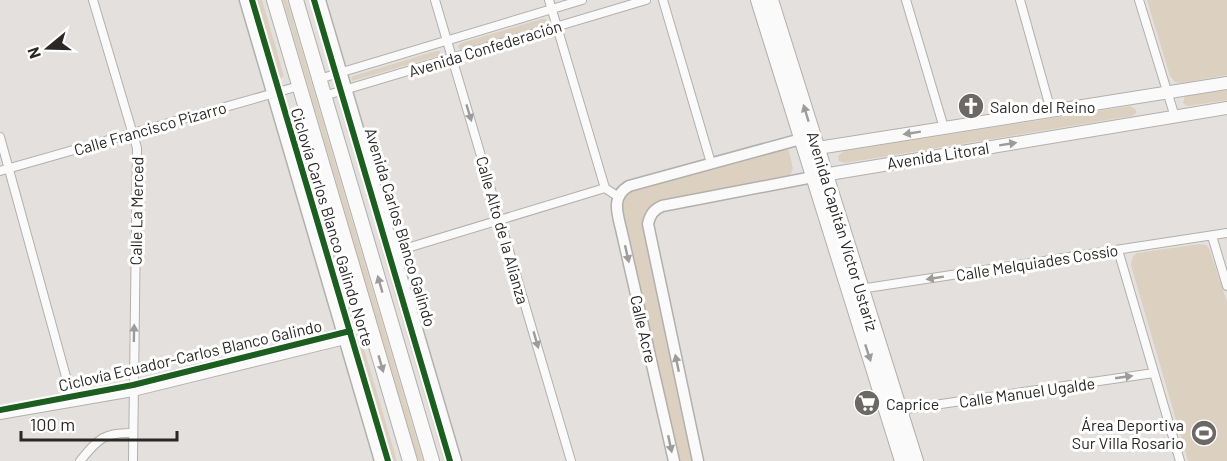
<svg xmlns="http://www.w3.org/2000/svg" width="1227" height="461" font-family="Barlow,sans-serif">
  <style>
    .green { fill: #dcd0c0 }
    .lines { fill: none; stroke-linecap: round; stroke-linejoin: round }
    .minor-casing { stroke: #b2b0ad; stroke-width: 10 }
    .tertiary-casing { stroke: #b2b0ad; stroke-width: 13 }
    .secondary-casing { stroke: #b2b0ad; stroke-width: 14 }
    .primary-casing { stroke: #b2b0ad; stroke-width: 16 }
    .minor { stroke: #fbfafa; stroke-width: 8 }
    .tertiary { stroke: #fbfafa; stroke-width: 10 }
    .secondary { stroke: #fbfafa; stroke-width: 12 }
    .primary { stroke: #fbfafa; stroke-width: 14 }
    .cycleway-casing { stroke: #fff; stroke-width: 10 }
    .cycleway { stroke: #1b5e20; stroke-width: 6 }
    .oneway { fill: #9d9c9b }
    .labels { text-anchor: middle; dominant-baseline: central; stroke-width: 6; stroke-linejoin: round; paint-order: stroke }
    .street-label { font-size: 16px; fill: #2a2826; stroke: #fff }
    .poi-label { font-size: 16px; fill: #2a2826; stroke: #fff; text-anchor: start }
  </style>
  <rect width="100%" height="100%" fill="#e3e0dd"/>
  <!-- green -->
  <path class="green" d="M254,0H262L283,73L284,76L278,80Z
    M283,0H287L423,461H418Z
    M1147,0H1227V75L1182,83L1175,82L1170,76Z
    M542,19H546L547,21L544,25L462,50L459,49L458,46L461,43Z
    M436,51H440V54L438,56L352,81L351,78L353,76Z
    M1227,90V100L1188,106L1183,103L1185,96Z
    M342,98L448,461H444L380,244L379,236L338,101Z
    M1130,106L1136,110V113L1132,116L845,163L839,161L838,156L844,151Z
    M785,147L789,151L793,169L790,175L659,201C647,205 643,216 644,228L692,459V461H679L623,212V201L634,189Z
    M301,161L307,162L315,183L397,461H391Z
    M1200,244L1206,245L1209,248L1227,302V461H1188L1131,265L1133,256L1137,253Z"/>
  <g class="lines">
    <!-- minor casing -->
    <g class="minor-casing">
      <path id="minor" d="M93,0L137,148L133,461
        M435,0L571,461
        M549,0L605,188
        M663,0L711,163
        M906,0L944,128
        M1020,0L1051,111
        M1139,0L1175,117
        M319,79L582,0
        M324,96L646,0
        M0,137L73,402
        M0,171L299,86
        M1212,236L1227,286
        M1118,250L1180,461
        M394,252L605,188L617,196
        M860,289L1227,233
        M900,410L1154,373
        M0,415L133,392L345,340
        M80,461C98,439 104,432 133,433"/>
    </g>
    <!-- tertiary casing -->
    <g class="tertiary-casing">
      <path id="tertiary" d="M245,0L380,461
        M320,0L456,461
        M674,461L622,233C618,215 610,197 629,186L801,139
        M698,461L648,224C650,215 653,210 662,206L813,177"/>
    </g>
    <!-- secondary casing -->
    <g class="secondary-casing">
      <path id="secondary" d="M818,148L1227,83
        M817,176L1227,108"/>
    </g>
    <!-- primary casing -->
    <g class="primary-casing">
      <path id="primary" d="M274,0L410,461
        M296,0L432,461
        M758,0L902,461
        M771,0L916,461"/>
    </g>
    <!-- minor -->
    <use href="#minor" class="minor"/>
    <!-- tertiary -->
    <use href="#tertiary" class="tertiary"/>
    <!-- secondary -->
    <use href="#secondary" class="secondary"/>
    <!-- primary -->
    <use href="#primary" class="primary"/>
    <!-- cycleway casing -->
    <g class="cycleway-casing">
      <path id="cycleway" d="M252,0L388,461
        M314,0L450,461
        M0,410L133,385L350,331"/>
    </g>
    <!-- cycleway -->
    <use href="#cycleway" class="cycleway"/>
  </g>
  <!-- one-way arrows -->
  <defs><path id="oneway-solid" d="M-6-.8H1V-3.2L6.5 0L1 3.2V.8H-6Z" transform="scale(1.5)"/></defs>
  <g class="oneway">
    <use href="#oneway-solid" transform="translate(469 113) rotate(73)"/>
    <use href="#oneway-solid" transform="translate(806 113) rotate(-107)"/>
    <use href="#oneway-solid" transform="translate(912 133) rotate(171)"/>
    <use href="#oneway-solid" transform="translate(1008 144) rotate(-9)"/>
    <use href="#oneway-solid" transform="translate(627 254) rotate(77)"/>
    <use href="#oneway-solid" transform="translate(935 278) rotate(171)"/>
    <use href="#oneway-solid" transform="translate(380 284) rotate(-106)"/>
    <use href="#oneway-solid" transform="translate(134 333) rotate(-89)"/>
    <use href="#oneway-solid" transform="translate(536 340) rotate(74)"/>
    <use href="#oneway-solid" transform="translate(868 353) rotate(72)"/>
    <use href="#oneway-solid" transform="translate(677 363) rotate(-102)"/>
    <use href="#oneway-solid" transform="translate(381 364) rotate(74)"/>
    <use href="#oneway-solid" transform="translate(1124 377) rotate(-8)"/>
    <use href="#oneway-solid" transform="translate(670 444) rotate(78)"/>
  </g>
  <!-- icons -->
  <defs>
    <g id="church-disc" transform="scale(1.35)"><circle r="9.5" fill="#6b6866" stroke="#fff"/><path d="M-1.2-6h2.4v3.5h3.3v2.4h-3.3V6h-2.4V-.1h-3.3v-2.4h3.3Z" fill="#fff"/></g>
    <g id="supermarket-disc" transform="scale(1.35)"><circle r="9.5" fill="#6b6866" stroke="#fff"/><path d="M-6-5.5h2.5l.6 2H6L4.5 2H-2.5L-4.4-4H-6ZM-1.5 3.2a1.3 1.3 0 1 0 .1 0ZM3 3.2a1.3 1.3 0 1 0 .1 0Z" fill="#fff"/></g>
    <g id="stadium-disc" transform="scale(1.35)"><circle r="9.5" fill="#6b6866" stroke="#fff"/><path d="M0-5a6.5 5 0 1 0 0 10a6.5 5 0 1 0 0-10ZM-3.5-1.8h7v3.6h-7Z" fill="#fff"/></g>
  </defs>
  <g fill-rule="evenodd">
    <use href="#church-disc" x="971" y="106"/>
    <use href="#supermarket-disc" x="867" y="403"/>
    <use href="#stadium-disc" x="1204" y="433"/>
  </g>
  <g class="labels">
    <!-- street labels -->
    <g class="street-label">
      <text transform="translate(485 48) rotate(-17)">Avenida Confederación</text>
      <text transform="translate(150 128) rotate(-16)">Calle Francisco Pizarro</text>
      <text transform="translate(938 155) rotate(-9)">Avenida Litoral</text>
      <text transform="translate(136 211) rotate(-89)">Calle La Merced</text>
      <text transform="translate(333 227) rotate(73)">Ciclovía Carlos Blanco Galindo Norte</text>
      <text transform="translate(401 227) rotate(73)">Avenida Carlos Blanco Galindo</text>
      <text transform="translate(503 230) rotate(74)">Calle Alto de la Alianza</text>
      <text transform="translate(843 231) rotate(73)">Avenida Capitán Víctor Ustariz</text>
      <text transform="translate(1037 262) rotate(-9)">Calle Melquiades Cossío</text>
      <text transform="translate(644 329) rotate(77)">Calle Acre</text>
      <text transform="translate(190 355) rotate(-13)">Ciclovía Ecuador-Carlos Blanco Galindo</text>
      <text transform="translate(1027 392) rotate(-8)">Calle Manuel Ugalde</text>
    </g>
    <!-- poi labels -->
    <g class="poi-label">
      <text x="990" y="106">Salon del Reino</text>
      <text x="886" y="403">Caprice</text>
      <text x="1184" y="424" text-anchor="end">Área Deportiva<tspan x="1184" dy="18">Sur Villa Rosario</tspan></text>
    </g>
  </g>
  <!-- north arrow -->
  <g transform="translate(48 48) rotate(251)" stroke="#ffffff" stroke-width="4.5" paint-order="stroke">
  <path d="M0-4.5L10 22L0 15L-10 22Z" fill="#2a2826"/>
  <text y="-9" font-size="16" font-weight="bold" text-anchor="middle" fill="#2a2826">N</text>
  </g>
  <!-- scale -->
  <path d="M21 431v9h156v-9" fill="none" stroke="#2a2826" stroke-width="3"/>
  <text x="30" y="431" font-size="18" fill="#2a2826" stroke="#ffffff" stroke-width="4.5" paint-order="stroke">100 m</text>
</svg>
